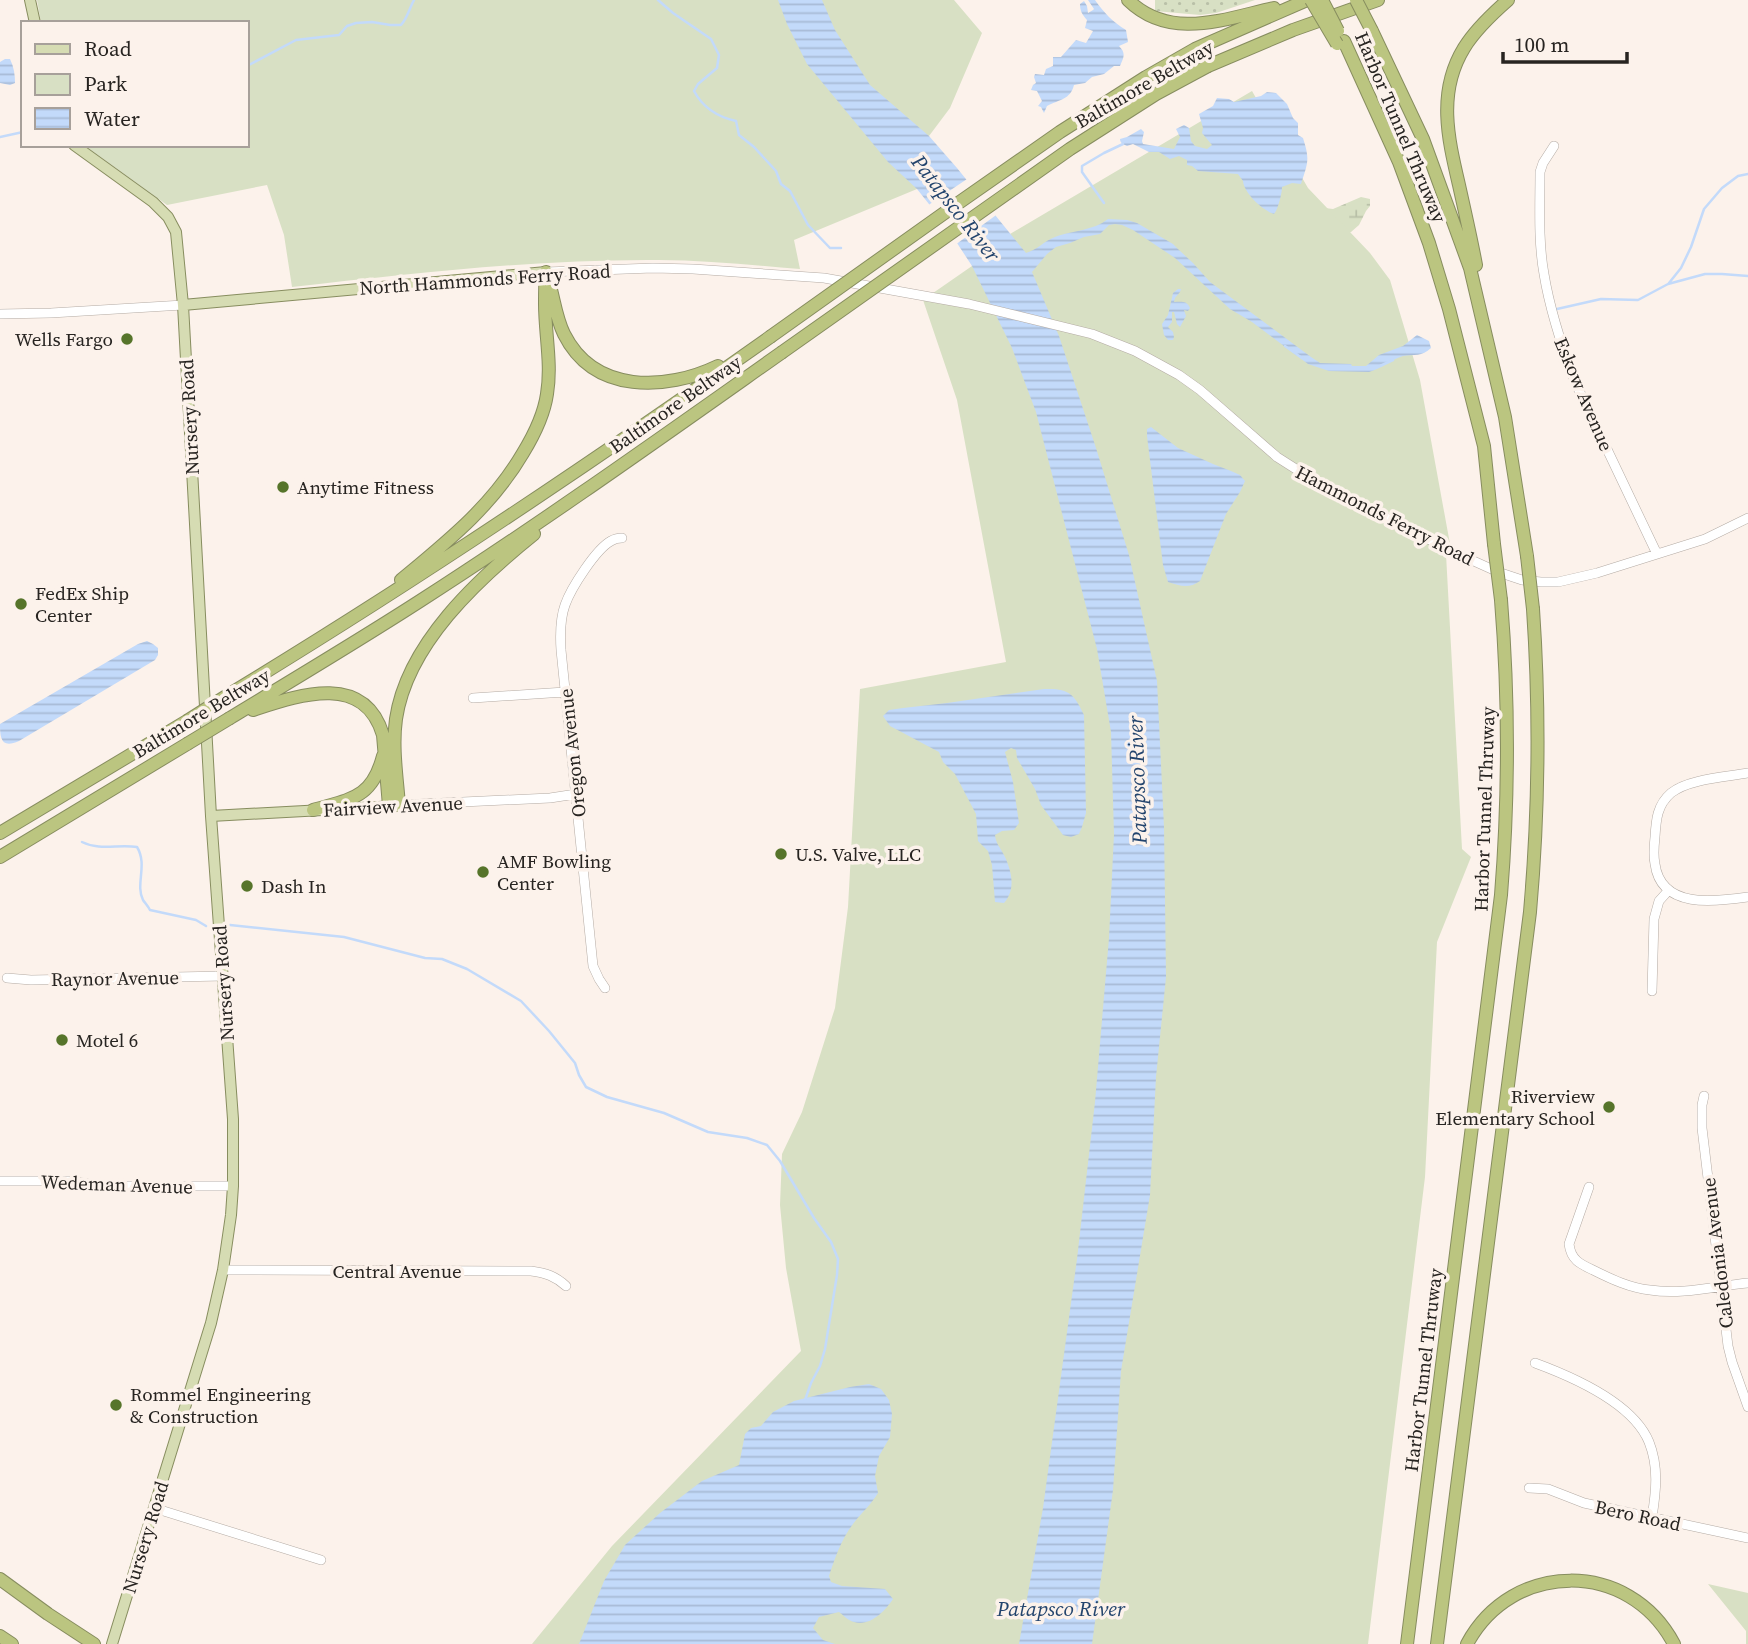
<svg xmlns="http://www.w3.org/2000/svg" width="1748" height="1644" font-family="'Source Serif 4',serif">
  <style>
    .grass { fill: url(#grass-dots) }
    .wetland { fill: url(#wetland-marsh) }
    .park { fill: #d8e0c4 }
    .water { fill: url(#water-rules) }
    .pier { fill: #fcf2eb }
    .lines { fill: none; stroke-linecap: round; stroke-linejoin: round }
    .stream { stroke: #c3dafa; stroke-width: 2.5 }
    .minor-casing { stroke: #b4aba4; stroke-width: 10 }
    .major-casing { stroke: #878d5f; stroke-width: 12 }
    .highway-casing { stroke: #878d5f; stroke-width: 14 }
    .minor { stroke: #fff; stroke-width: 9 }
    .major { stroke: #d6dcb3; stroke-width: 10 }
    .highway { stroke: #bbc580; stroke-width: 12 }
    .highway-bridge-casing { stroke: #878d5f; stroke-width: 14; stroke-linecap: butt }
    .highway-bridge { stroke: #bbc580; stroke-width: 12 }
    .poi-dot { fill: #56742a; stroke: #fcf2eb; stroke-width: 2.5 }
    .labels { text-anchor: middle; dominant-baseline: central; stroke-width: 7; stroke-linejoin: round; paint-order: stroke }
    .street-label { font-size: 19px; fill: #272421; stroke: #fcf2eb }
    .poi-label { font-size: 19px; fill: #272421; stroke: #fcf2eb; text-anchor: start }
    .water-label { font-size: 21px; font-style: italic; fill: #23446d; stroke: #fcf2eb }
  </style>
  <defs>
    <pattern id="grass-dots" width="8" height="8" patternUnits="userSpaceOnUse" patternTransform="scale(1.75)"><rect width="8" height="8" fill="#d8e0c4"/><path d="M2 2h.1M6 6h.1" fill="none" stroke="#b9c0a8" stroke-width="1.8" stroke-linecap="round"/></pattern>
    <pattern id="wetland-marsh" width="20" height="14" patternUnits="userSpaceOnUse" patternTransform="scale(1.75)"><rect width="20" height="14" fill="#d8e0c4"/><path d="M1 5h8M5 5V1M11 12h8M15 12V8" fill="none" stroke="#b9c0a8"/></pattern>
    <pattern id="water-rules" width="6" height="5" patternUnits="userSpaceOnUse" patternTransform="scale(1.75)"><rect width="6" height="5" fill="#c3dafa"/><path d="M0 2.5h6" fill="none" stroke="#a8bbd6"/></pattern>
  </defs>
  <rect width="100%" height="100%" fill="#fcf2eb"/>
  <!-- grass -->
  <path class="grass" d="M1155,0H1255L1216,13L1200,15L1155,11Z"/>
  <!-- wetland -->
  <path class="wetland" d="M1361,197L1370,199V206L1366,211L1359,225L1351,232L1345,235L1325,208L1333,209Z"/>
  <!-- park -->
  <path class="park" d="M37,0H954L982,33L950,108L929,136L917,189L794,240L800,269C749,265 698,259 647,260C528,260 410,274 292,287L284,235L267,185L167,205L84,145H247V23H41Z
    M1252,91L1308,188L1370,253L1390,280L1420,380L1450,544L1446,554L1462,849L1471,857L1437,942L1425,1177L1368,1644H532L612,1546L801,1351L786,1268L780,1205L782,1154L802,1112L835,1008L848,907L860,689L1006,662L957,400L923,300L972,266L1010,234Z
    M1708,1584L1748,1593V1644H1746V1631Z"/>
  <!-- water -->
  <path class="water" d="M778,0H822L835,30L870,85L929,136L957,168L1026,253C1037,250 1044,241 1055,237C1073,230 1093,231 1108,219L1127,220L1137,223L1173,244L1179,250L1193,263L1210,282L1311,357L1320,363L1351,364L1352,366H1366L1379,355L1403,346L1417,335L1429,341L1431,348C1422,357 1414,354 1403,356C1390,360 1381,369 1369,372L1329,371L1308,364L1252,322L1230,309L1175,258L1133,230L1122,225L1115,224L1109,225L1100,234L1084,237L1070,243L1056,247L1047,254L1032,272L1059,336L1096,448L1129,555L1157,681L1164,827L1166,977L1156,1077L1150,1195L1121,1371L1113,1490L1092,1644H1019L1043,1508L1077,1259L1095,1102L1109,938L1114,834L1111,732L1097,649L1073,556L1036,412L1012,348L972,266L944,223L917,189L888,162L807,64L787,24Z
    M1088,0H1095C1104,13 1113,22 1126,30L1128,42L1119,46C1126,53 1124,57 1120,66H1114L1104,74L1092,77L1085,83L1074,85C1070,100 1060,99 1047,106L1044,113L1041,107L1038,106L1042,101L1037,91L1031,90L1033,85L1036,83L1034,77L1035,74L1044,75L1046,69L1053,66V57H1061L1076,40L1086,43L1093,31L1085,28L1087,20C1082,14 1080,11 1080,4L1084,1L1087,6L1088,13L1093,10L1094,9Z
    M5,59H10C14,67 15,75 15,83L10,85L0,83V62Z
    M1267,92L1276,93L1287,104L1293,118L1298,123V135L1303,138C1310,160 1308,162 1301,184L1292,183L1282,187C1282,193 1278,210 1274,214C1262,210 1244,193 1243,181L1238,174L1198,171L1192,166L1187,165V160L1179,156L1170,159L1159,152H1149L1133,144L1127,146C1123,144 1120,143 1120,139L1127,137L1141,129L1144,132L1142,141L1143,144L1174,149L1180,137L1176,129L1184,125L1189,128L1191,141L1195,146L1207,149L1212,145L1202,133L1203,128L1199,114L1213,106L1217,98L1229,99L1234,102L1261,96Z
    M1178,289H1181L1180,292L1175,298L1174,302C1180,302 1187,300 1190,308L1188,311L1184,310L1186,316L1180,327L1177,324L1174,312H1172V322L1168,327L1173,332L1174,337L1173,340H1168L1164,335L1162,324L1168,315L1173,293Z
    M1151,427L1178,448L1213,464L1231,471L1240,475L1245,481L1240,492L1226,514L1200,581C1189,589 1180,586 1168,582L1163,565L1147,436V429Z
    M147,641L153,644L158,648V655L155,660L19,741C1,749 0,738 0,724L138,644Z
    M1044,689C1068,688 1074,693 1084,715L1086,813L1082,827L1079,834L1071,837L1063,835L1041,805L1035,789L1017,758L1016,750L1011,748L1005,752L1013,782L1019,823L1014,830L1002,831L995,835C996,844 1000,847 1004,855C1012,871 1016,890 1004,903L995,902L992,865L988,851L978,841L976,814L955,774L943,762L939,752L890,726L883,716L889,710L903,708L947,703Z
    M869,1384L881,1389L889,1400L892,1414L890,1437L879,1456L875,1476L878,1493C871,1505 861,1513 853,1524C841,1540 835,1558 829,1576L831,1582L842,1586L885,1589L893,1599C885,1611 870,1627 854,1622C849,1621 844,1616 839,1612L819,1617L813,1628L823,1640L835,1644H579L604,1581L625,1545L660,1513L702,1481L739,1465L745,1434L751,1428L761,1426L773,1412L794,1401L850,1387Z"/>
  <!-- pier -->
  <path class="pier" d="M970,177L999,213L955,245L927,206Z"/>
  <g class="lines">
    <!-- stream -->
    <path class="stream" d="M658,0L673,13L711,39L719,55L717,68L698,84L694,91C703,108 718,117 736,121L739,135L754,147L776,171L781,184L790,191L808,225L830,248H841
      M247,66L296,40L339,35L347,26L356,23L372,22L390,25H401C408,17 409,9 414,0
      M0,137L23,132
      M1104,203L1082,172V166L1104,153L1123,144
      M1669,283L1681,268L1691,247L1704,209L1722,188L1738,176L1748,174
      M1557,309L1601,299L1638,300L1668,284L1705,274H1722L1748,276
      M1285,346L1302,358
      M1380,366L1393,360
      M82,842C100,851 118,844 137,847C148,865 135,884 143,900C145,903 148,906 150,910L196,920L206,926
      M230,925L344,937L425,958L442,959L467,969L521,1001L549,1031L575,1063L579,1075L586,1087L607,1097L664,1113L708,1132L747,1138L767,1145L780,1161L814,1218L831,1242L838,1259L837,1275L825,1349L820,1366L811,1383L805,1400"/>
    <!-- minor casing -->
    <g class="minor-casing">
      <path id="minor" d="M1554,146L1543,163L1540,172C1540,205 1538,241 1544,274C1550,311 1562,347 1575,382L1657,554
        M546,272L653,268L693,269L824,278L969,304L1092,334L1135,351L1179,375L1200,390L1277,457L1321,485L1456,553L1498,572L1522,580L1541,582H1558L1597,573L1705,539L1748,518
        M0,314L51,313L183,305
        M473,698L565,692
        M1748,773C1726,777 1688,779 1671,793C1657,805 1656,820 1655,837C1654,846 1653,855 1655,864C1661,909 1714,902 1748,897
        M399,805L550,798L576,794
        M7,978L31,980L223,976
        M605,988L599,979L593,966L561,650C560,635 560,619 565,605C571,588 596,549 611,541C614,539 619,538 622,538
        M1652,991L1654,919L1659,901L1668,891
        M1704,1096L1702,1105V1128L1728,1346L1732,1362L1748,1407
        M0,1181H69L104,1186H233
        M1589,1187L1569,1244C1571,1260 1580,1264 1593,1270C1611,1279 1630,1288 1650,1290C1682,1295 1716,1286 1748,1283
        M223,1270L531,1271C546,1273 555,1276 566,1286
        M1535,1363C1573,1377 1633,1403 1649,1442C1659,1467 1656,1492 1652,1517
        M1529,1488L1548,1489L1584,1503L1748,1538
        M154,1508L321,1560"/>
    </g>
    <!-- major casing -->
    <g class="major-casing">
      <path id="major" d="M30,0L35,23
        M74,145L153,202L168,217L176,232L183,305L211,816L233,1119V1186L231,1215L223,1270L211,1323L112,1644
        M183,305L546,272
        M211,816L397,806"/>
    </g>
    <!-- highway casing -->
    <g class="highway-casing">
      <path id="highway" d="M1128,0C1170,41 1224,19 1274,8
        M1372,31L1423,139L1470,268L1505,417L1527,556
        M1344,41L1399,162L1429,243L1449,309L1484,446L1494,544
        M1208,66L1293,30L1378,0
        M957,204L1060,132L1146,77L1195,49L1307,0
        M1476,265C1471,238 1465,212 1459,185C1448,138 1437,92 1464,48C1475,30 1492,14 1508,0
        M549,282C554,299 556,318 564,334C594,394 666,391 718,366
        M401,580C448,541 492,506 523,453C534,435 544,415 547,394C552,364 545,334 545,304C545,293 545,282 546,272
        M228,695C413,583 593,462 770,337
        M253,710C299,695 364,672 383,735L389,806
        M230,718C294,679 358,641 420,601C543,522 662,437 781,353
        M399,805C397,778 392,747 396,719C407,644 478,579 534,534
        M313,810C350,799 372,799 383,756
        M0,833L187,721
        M0,857L187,744
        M0,1579L48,1614L94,1644
        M0,1636L12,1644
        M1407,1644L1501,895C1509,796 1509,699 1501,600
        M1437,1644L1530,912C1539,810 1540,711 1533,609
        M1467,1644C1512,1560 1629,1559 1674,1644"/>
    </g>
    <!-- minor -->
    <use href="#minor" class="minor"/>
    <!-- major -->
    <use href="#major" class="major"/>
    <!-- highway -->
    <use href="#highway" class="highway"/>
    <!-- highway-bridge casing -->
    <g class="highway-bridge-casing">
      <path id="highway-bridge" d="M1311,0L1337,44
        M1322,0L1338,31
        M1356,0L1372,31
        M770,337L957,204
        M781,353L1070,149L1156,94L1208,66
        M1494,544L1501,600
        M1527,556L1533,609
        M187,721L228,695
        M187,744L230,718"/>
    </g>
    <!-- highway-bridge -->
    <use href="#highway-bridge" class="highway-bridge"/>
  </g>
  <!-- markers -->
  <g class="poi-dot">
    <circle cx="127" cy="339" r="7"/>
    <circle cx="283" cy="487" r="7"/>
    <circle cx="21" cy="604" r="7"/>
    <circle cx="781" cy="854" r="7"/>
    <circle cx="483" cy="872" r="7"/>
    <circle cx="247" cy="886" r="7"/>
    <circle cx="62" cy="1040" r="7"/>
    <circle cx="1609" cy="1107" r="7"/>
    <circle cx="116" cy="1405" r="7"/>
  </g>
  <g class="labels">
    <!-- street labels -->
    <g class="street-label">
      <text transform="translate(1144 84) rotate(-30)">Baltimore Beltway</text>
      <text transform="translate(1401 127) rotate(67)">Harbor Tunnel Thruway</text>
      <text transform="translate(485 279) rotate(-4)">North Hammonds Ferry Road</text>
      <text transform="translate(1584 394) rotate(67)">Eskow Avenue</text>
      <text transform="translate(675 404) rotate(-35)">Baltimore Beltway</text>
      <text transform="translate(189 417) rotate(-93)">Nursery Road</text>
      <text transform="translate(1385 515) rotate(27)">Hammonds Ferry Road</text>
      <text transform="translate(201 713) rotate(-31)">Baltimore Beltway</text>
      <text transform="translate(572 753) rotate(-96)">Oregon Avenue</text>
      <text transform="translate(393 806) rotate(-3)">Fairview Avenue</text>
      <text transform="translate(1484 809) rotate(-88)">Harbor Tunnel Thruway</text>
      <text transform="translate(115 978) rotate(-1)">Raynor Avenue</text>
      <text transform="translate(223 983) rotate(-94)">Nursery Road</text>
      <text transform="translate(117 1184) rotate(2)">Wedeman Avenue</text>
      <text transform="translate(1717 1253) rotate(-97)">Caledonia Avenue</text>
      <text x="397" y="1271">Central Avenue</text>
      <text transform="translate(1423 1370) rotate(-83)">Harbor Tunnel Thruway</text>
      <text transform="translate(1638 1515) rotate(12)">Bero Road</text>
      <text transform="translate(145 1537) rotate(-73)">Nursery Road</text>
    </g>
    <!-- poi labels -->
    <g class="poi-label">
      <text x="113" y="339" text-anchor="end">Wells Fargo</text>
      <text x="297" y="487">Anytime Fitness</text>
      <text x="35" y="593">FedEx Ship<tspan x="35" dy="22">Center</tspan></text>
      <text x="795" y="854">U.S. Valve, LLC</text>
      <text x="497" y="861">AMF Bowling<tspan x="497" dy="22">Center</tspan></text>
      <text x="261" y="886">Dash In</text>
      <text x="76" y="1040">Motel 6</text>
      <text x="1595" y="1096" text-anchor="end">Riverview<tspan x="1595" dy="22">Elementary School</tspan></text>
      <text x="130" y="1394">Rommel Engineering<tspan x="130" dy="22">&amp; Construction</tspan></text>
    </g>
    <!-- water labels -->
    <g class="water-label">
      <text transform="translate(956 208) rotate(52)">Patapsco River</text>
      <text transform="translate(1137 780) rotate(-92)">Patapsco River</text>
      <text x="1061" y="1608">Patapsco River</text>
    </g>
  </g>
  <!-- legend -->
  <rect x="21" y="21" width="228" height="126" fill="#fcf2eb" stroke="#a7a09a" stroke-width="2"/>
  <rect x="35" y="44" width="35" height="10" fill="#d6dcb3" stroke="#a7a09a" stroke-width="2"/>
  <text x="84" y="56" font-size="21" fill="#272421">Road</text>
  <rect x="35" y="74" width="35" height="21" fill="#d8e0c4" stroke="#a7a09a" stroke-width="2"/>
  <text x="84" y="91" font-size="21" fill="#272421">Park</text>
  <rect x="35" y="108" width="35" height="21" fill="url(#water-rules)" stroke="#a7a09a" stroke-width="2"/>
  <text x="84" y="126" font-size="21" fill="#272421">Water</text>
  <!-- scale -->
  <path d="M1503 52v10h124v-10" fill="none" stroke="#272421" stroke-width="3.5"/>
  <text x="1514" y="52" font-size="21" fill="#272421" stroke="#fcf2eb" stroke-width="5" paint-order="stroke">100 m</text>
</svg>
